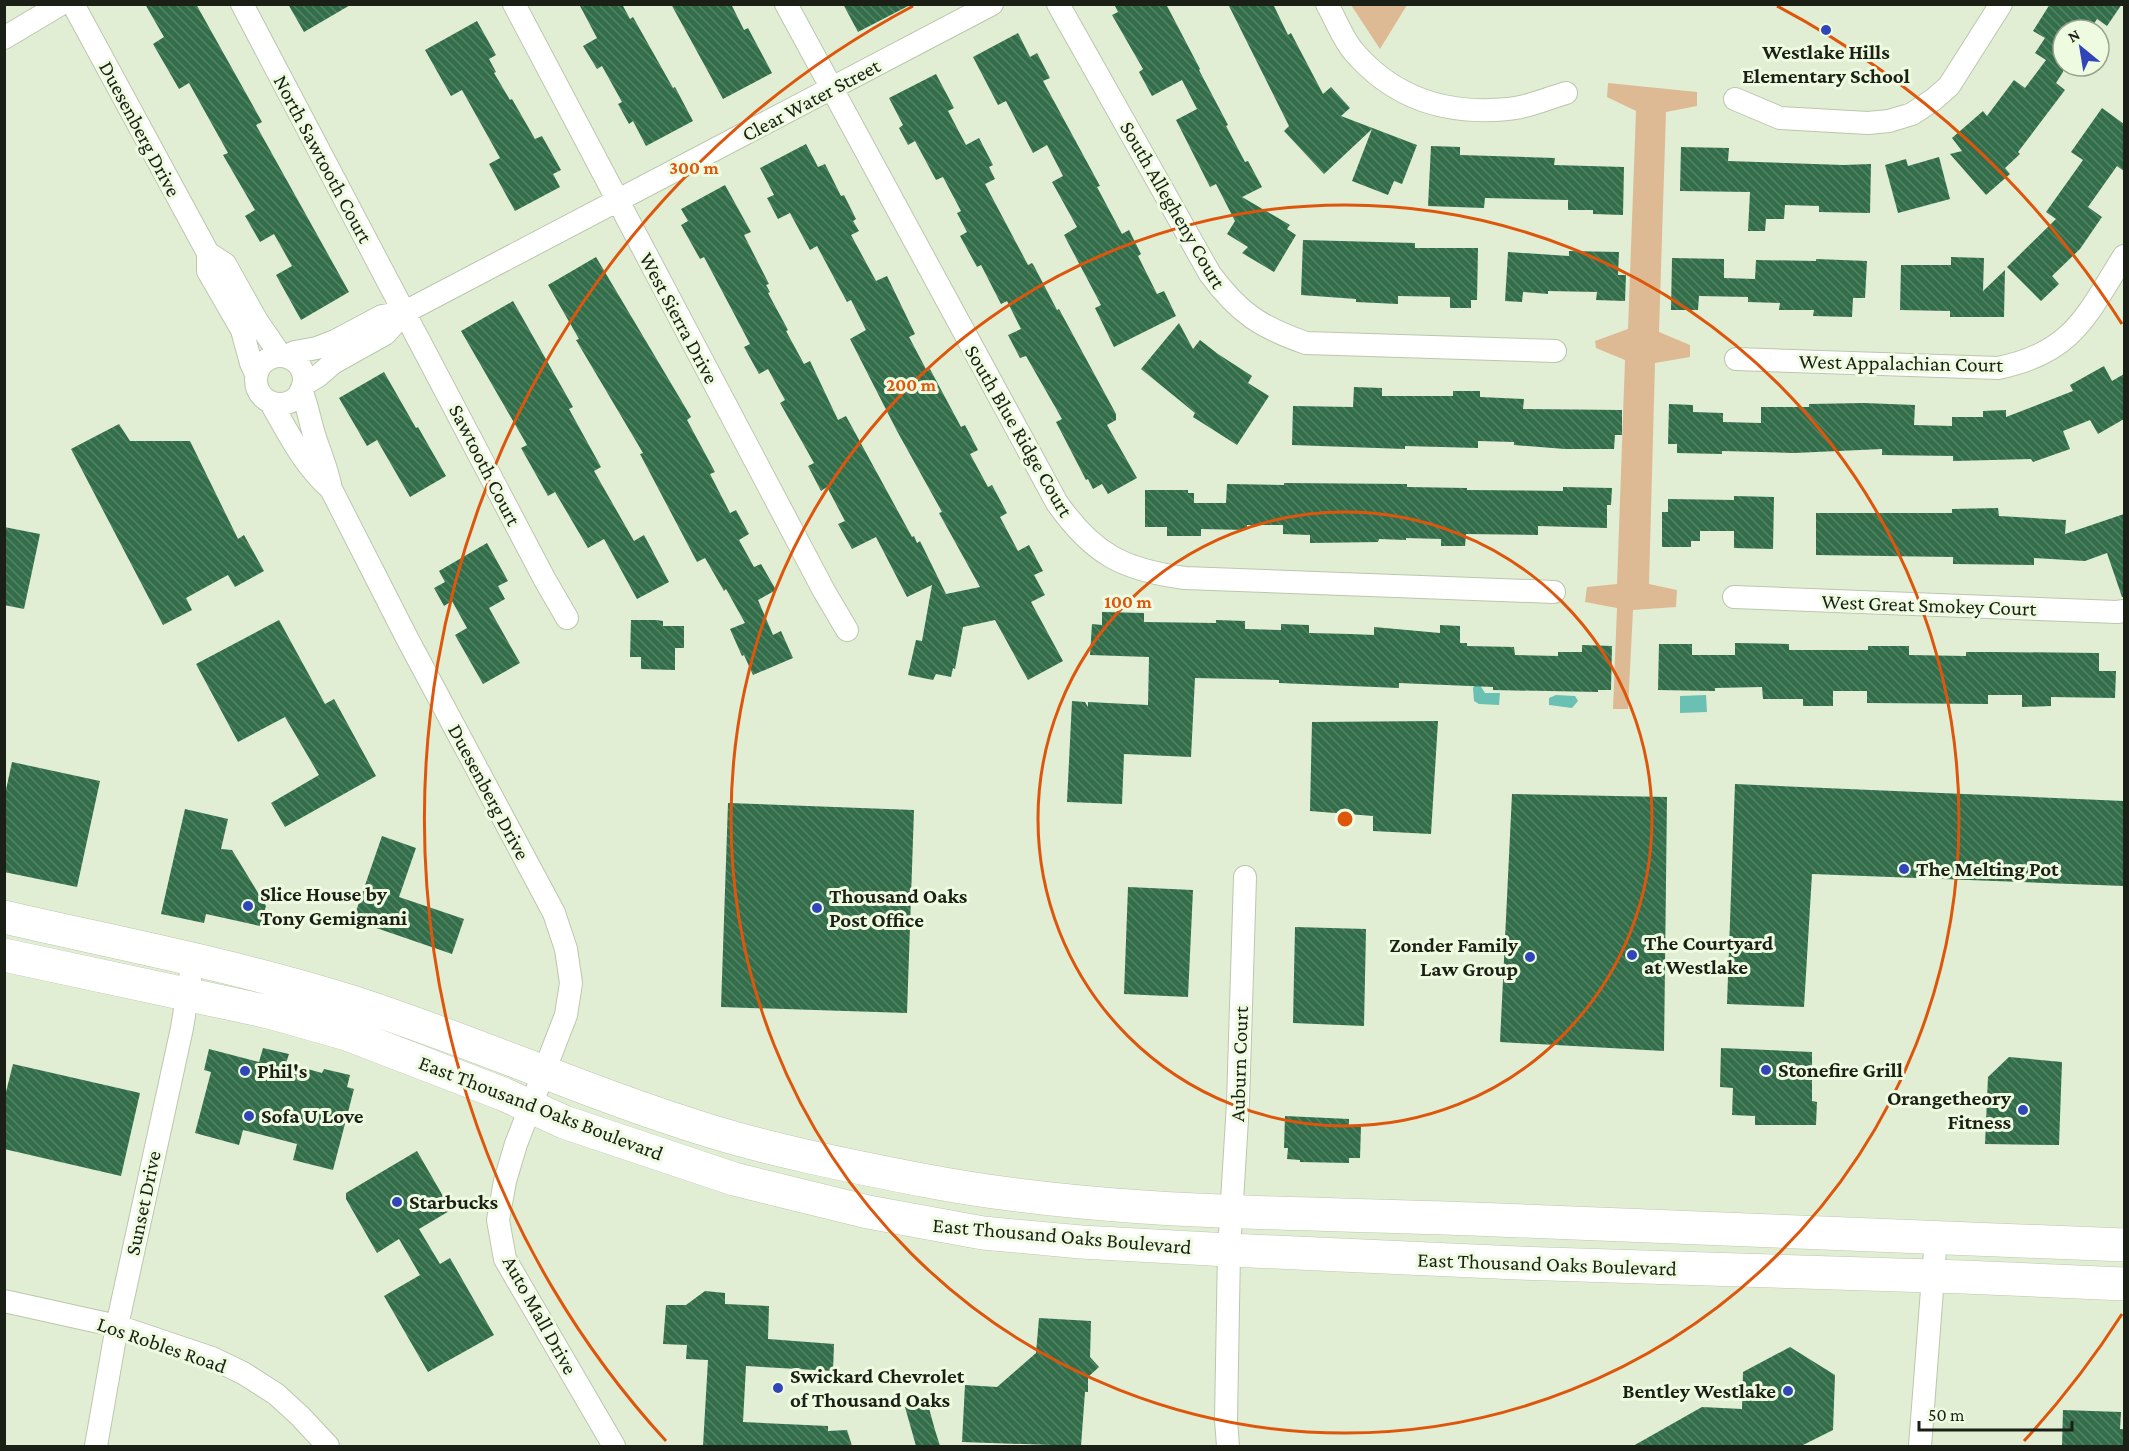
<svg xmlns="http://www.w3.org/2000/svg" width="2129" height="1451" font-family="'Crimson Pro',serif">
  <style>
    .park { fill: #ddba93 }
    .water { fill: #6bc0b4 }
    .building { fill: url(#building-back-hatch) }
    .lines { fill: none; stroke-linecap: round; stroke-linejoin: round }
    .street-casing { stroke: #bbc7ac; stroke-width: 24 }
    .primary-casing { stroke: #bbc7ac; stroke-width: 34 }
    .street { stroke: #fff; stroke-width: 22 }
    .primary { stroke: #fff; stroke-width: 33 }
    .ring { fill: none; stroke: #de560c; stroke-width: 3 }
    .poi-dot { fill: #3046b8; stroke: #effbe0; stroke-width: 2 }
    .labels { text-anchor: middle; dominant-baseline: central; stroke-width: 6; stroke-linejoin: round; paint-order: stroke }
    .poi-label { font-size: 21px; font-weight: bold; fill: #1b2016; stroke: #effbe0; text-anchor: start }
    .street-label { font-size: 21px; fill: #1b2016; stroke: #effbe0 }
    .centre { fill: #de560c; stroke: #effbe0; stroke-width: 3 }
    .ring-label { font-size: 18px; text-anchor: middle; font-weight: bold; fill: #de560c; stroke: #effbe0; stroke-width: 6; stroke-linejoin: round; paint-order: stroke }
  </style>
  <defs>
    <pattern id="building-back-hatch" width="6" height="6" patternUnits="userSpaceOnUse" patternTransform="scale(1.5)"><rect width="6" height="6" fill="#336e4b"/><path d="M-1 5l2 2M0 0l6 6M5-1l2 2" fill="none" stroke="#558266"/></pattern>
  </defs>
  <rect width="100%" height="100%" fill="#e1eed3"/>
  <!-- park -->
  <path class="park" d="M1351,5H1407L1380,49Z
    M1608,83L1697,92V106L1666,112L1659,332L1690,345V357L1655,363L1649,584L1677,590L1676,607L1633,610L1628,709H1613L1617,608L1585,602L1587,587L1617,584L1625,360L1596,348L1595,341L1628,329L1636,111L1607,97Z"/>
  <!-- water -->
  <path class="water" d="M1475,685H1480L1485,693H1500L1499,705L1479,704L1474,701L1473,688Z
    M1556,695L1575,696L1578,701L1572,708L1549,705V698Z
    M1706,695L1707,712L1680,713V696Z"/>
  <!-- building -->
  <path class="building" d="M145,4H196L262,122L256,125L349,292L301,320L276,275L292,266L274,234L260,242L245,216L255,210L223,155L228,153L189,83L179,89L153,44L164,37Z
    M288,4H352L304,32Z
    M579,4H622L630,19L633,17L673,88L675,87L693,121L646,146L633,121L629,124L618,104L622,102L602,66L597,69L583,46L597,38Z
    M671,4H731L744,30L748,28L772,73L723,99Z
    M843,4H912L858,32Z
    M1114,4H1166L1200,69L1199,70L1228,125L1226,126L1245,162L1248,161L1262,187L1242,197L1290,225L1287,229L1296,235L1274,272L1242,253L1248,247L1227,234L1235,221L1216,184L1210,187L1176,120L1197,109L1182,80L1152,96L1139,72L1143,69L1112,15L1118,12Z
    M1228,4H1273L1288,35L1291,33L1323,94L1331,87L1350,108L1341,116L1417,145L1402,184L1394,181L1388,195L1352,181L1372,129L1324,174L1284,131L1289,126Z
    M2050,4H2122L2107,26L2097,19L2090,30H2063V72L2056,83L2065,90L2018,152L2020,154L2005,168L2010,174L1986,195L1950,154L1962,151L1952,138L1983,111L1987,116L2014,80L2025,88L2046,60L2035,53L2045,38L2033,31Z
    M477,21L496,55L489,59L496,72L494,73L510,100L512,99L535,139L542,136L561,170L553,174L560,187L515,211L489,164L500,158L462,90L451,96L425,50Z
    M1018,33L1030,57L1037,53L1050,78L1043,81L1100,186L1097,187L1122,234L1129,230L1141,254L1138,256L1157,294L1164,291L1176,316L1114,347L1095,308L1101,305L1064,235L1077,227L1052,182L1063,176L1047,145L1033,153L1006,101L998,105L973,57Z
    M936,74L954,108L948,111L966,145L979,138L993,165L989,167L995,179L985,184L1028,265L1032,263L1034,266L1057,310L1059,309L1116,414V420L1107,425L1137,478L1108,494L1102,484L1093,489L1088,479L1086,480L1056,422L1062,419L1026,356L1020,358L1008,335L1021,329L1007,301L1001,304L981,265L977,267L960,236L967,232L957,213L961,211L943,177L936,180L915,141L908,145L899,128L903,125L889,98Z
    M2102,108L2124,124V171L2117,166L2088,207L2102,217L2080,249L2052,276L2059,284L2041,301L2007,267L2056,219L2046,212L2083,160L2071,152Z
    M806,144L818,167L825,164L841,196L844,195L856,219L853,221L859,231L851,235L876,281L887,276L915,334L909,337L927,371L930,369L961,427L965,425L978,450L970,454L988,487L992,485L1007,513L1000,517L1018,551L1029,545L1043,571L1034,575L1045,595L1031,602L1063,661L1028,680L995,620L963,627L955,669L953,668L951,677L936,674L933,680L908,675L916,640L922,641L932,585L907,597L876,537L852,549L838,524L845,521L827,487L821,491L808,466L814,463L780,403L785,400L768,369L759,374L744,347L750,344L704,257L700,259L681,225L688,221L681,209L725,185L751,232L744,235L769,284L766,285L770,292L768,293L788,330L786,331L804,364L810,361L838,420L846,416L912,537L914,536L917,543L920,541L946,594L980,587L939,513L942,512L897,431L850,339L866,330L851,300L847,302L817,246L810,250L790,213L778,219L767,198L774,195L760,168Z
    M1431,146L1460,147V155L1555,158L1554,165L1624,167L1623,215L1593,214V210H1568V200L1485,198L1484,208L1428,206Z
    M1681,147L1729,148L1728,161L1843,165L1871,164L1870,213L1819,212V206L1785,205L1784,219H1766L1765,231H1748L1750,192L1680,191Z
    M1939,157L1950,199L1898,213L1885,165L1906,159L1908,166Z
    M1303,240L1415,243V248H1478L1477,300H1471V308H1450V297L1398,296V304L1356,302V299L1301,295Z
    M1569,251L1619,252L1618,275H1626L1625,301L1596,300L1597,292L1548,291V294L1523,292L1522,302L1505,301L1508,252L1569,256Z
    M596,257L691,417L687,420L715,472L710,474L730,513L736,510L749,534L739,540L754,567L761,564L776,590L758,600L773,635L781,631L793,658L753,675L744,655L742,656L730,629L745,623L726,589L724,591L705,558L697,562L640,454L643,453L576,340L579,339L548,285Z
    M1951,257L1984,258L1983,291L2005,270L2004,317H1950V311L1900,310L1901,265H1951Z
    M1672,258L1724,259V278L1755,279L1756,260L1816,261V259L1867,261L1865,298H1853L1852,317L1813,316L1814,310H1779L1780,303L1748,302V297L1699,296L1698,310H1671Z
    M513,301L573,407L569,409L601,467L594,471L634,541L644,535L669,582L637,599L604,539L588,548L555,492L548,496L521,448L527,445L461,331Z
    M1179,323L1193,349L1200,340L1218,354L1252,376L1248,383L1269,396L1237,445L1193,417L1195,413L1141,369Z
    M2104,366L2112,381L2124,374V419L2098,434L2090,420L2063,431L2070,449L2033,462L2031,459L1953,461V456L1882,455V449L1794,453L1722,451V454L1677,453V444H1668L1669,404L1693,405V412L1723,413V422L1761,423V407H1809V404L1864,403L1915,405L1914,425L1952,426V417H1983V411L2006,410V417L2073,391L2070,385Z
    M384,372L416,428L418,427L446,476L410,497L377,440L367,446L339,398Z
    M1354,387L1382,388V396H1453V391H1480V397L1524,399L1523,409L1622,410V435H1615L1614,449H1565L1514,445V442L1478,441V448L1405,446V449L1292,445L1293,406L1353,407Z
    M119,424L130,441H190L238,539L244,535L264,571L235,587L228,575L186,598L192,610L163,625L71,449Z
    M1284,483L1407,484V487L1467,488V490L1563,491V487L1612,488L1611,505H1607V528L1538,526V535L1466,534L1465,546H1441V539L1406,538V540L1379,539L1378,542L1310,543V535L1283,534V525H1247V530L1201,529V536H1167V527H1145V490H1188V493H1194V503H1226L1227,484L1284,485Z
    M1734,496L1774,497L1773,549L1734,548V531H1700V541H1691V547H1662V512H1668V499L1734,500Z
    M1998,508L1999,516L2066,520L2065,534L2124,514V597H2122L2107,553L2085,561L2034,558V565L1953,564V557L1816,555V513H1952V509Z
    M4,527L40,534L24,609L4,605Z
    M487,543L508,581L498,586L505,599L489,608L520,663L483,684L455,635L467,628L452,601L444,606L434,588L445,582L439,571Z
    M1102,612L1144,613V622L1216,623V620L1245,621V629L1281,630V624L1309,625V633L1350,634L1374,635V627L1440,633V625L1460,626V643H1467V646L1514,647L1515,655L1558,656V652H1582V645L1612,646L1611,690H1598V692L1493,690V687L1399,683V688L1279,683V680L1195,678L1191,757L1124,754L1122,804L1067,802L1072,701L1085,702L1088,707V702L1148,705L1149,657L1090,655L1092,624L1102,625Z
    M279,620L325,704L334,699L376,776L285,827L271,803L319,775L285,717L238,742L196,664Z
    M631,620H656L663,621V626H684V648H675V670L641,669V657H630Z
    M1735,643L1789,644V650H1868V646H1909V655L1966,656V652H1994L2099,653V671H2116L2115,698L2051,697V706L2022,707V695H1988V704L1867,703V691H1833V706H1803V699H1763L1762,687L1715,688V691L1658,690L1659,644H1692V655H1735Z
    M1438,721L1431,834L1373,831V816L1310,811L1312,722Z
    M12,762L100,781L77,887L4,872V799Z
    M1735,784L2124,801V886L1812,874L1804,1007L1727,1004Z
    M1512,794L1667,797L1664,1051L1500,1042Z
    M728,803L914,810L907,1013L721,1007Z
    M185,809L228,819L221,849L232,850L266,906L260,926L206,914L204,923L161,914Z
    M382,836L416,848L399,897L464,919L452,954L353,920Z
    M1128,887L1193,890L1188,997L1124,994Z
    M1295,927L1366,929L1364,1026L1293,1023Z
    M263,1048L289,1054L286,1063L322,1073L324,1069L350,1075L347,1087L354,1089L333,1170L293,1160L297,1144L243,1130L239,1145L195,1133L211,1072L204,1070L209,1049L259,1062Z
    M1721,1048L1812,1052V1101L1817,1102L1816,1125H1755V1116L1732,1115L1733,1088L1720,1087Z
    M2009,1057L2062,1062L2059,1145L1985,1144L1988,1077Z
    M13,1064L140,1093L121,1176L4,1149V1100Z
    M1285,1116L1349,1119V1126H1361L1360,1158H1349V1163L1300,1162V1160L1287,1159L1288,1148H1284Z
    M417,1151L451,1210L419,1229L440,1264L450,1258L494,1335L428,1372L384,1296L420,1275L399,1239L377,1253L346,1199V1193Z
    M705,1291L725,1293V1304L769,1306L768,1339L834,1344L833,1371L746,1366L743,1422L828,1426V1431L847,1430L852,1446H703L708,1360L686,1359L687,1345L663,1344L666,1305H686Z
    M1039,1318L1091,1321L1090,1357L1099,1367L1088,1377V1392H1085L1081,1446L962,1442L965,1385L997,1387L1036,1353Z
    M1790,1347L1835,1375L1833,1430L1801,1446H1633L1702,1407L1742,1409L1743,1372Z
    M927,1401L935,1430L940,1446H916L905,1407Z
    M2063,1410L2121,1412L2120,1429H2124V1446H2062Z"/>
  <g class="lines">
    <!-- street casing -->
    <g class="street-casing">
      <path id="street" d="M73,4L208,253V271L242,330L251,363L256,374
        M242,4C343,197 445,388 545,580L567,618
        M514,4L824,591L847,630
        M786,4L1057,503C1093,554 1123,570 1185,578L1554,592
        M1058,4L1210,274C1239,313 1260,327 1306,343L1555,351
        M1327,4C1336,20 1343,40 1355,53C1395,99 1448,115 1508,109C1527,108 1548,98 1566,93
        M4,38L61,4
        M1735,99L1780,118L1868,123L1889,121L1912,114L1933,100L1949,86L2001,4
        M208,253L225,264L257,321L281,356
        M256 380a24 24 0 1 1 48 0a24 24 0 1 1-48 0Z
        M286,356L295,352L317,348L335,341L382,316L405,312L992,4
        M1736,359L1998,368C2073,353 2086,316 2124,256
        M303,385L318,376L333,363L385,334L405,312
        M301,390C307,404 309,417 313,431C319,452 327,467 331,489L408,640L554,913L566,949L571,983L566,1015L516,1144L505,1181L498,1220L505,1259L614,1446
        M271,403C288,433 304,465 330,488
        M1734,597L2117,612L2124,611
        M4,1301L117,1326L212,1358L243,1373L276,1394L300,1416L328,1446
        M96,1446L117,1326L182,1028L193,960
        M1228,1446L1226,1420L1229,1250L1238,1103L1245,877
        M1920,1446L1936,1238"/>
    </g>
    <!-- primary casing -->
    <g class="primary-casing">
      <path id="primary" d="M4,917C121,944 238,966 352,1002C473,1041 589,1094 710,1131C779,1152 851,1166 922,1180C1103,1215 1289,1212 1473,1219C1690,1227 1907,1237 2124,1245
        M4,955L269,1012L347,1034L503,1094L564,1122L734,1179L868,1212L983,1233L1081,1242L1229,1250L1518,1263L1963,1277L2124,1284"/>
    </g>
    <!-- street -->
    <use href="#street" class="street"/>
    <!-- primary -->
    <use href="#primary" class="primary"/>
  </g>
  <!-- distance rings -->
  <g class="ring">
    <circle cx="1345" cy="819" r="307"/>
    <circle cx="1345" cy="819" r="614"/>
    <path d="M2122 1314A921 921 0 0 1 2024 1441M666 1441A921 921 0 0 1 913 6M1777 6A921 921 0 0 1 2122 324"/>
  </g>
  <!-- markers -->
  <g class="poi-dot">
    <circle cx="1826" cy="30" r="6"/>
    <circle cx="1904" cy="869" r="6"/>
    <circle cx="248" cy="906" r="6"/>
    <circle cx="817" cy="908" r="6"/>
    <circle cx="1632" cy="955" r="6"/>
    <circle cx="1530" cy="957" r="6"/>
    <circle cx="1766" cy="1070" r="6"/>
    <circle cx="245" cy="1071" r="6"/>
    <circle cx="2023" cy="1110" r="6"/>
    <circle cx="249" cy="1116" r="6"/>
    <circle cx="397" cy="1202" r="6"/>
    <circle cx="778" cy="1388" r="6"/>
    <circle cx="1788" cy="1391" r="6"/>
  </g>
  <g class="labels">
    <!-- poi labels -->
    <g class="poi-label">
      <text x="1826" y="52" text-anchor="middle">Westlake Hills<tspan x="1826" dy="24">Elementary School</tspan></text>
      <text x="1916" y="869">The Melting Pot</text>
      <text x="260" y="894">Slice House by<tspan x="260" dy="24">Tony Gemignani</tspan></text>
      <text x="829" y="896">Thousand Oaks<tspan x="829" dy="24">Post Office</tspan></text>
      <text x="1644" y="943">The Courtyard<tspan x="1644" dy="24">at Westlake</tspan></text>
      <text x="1518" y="945" text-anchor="end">Zonder Family<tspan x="1518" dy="24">Law Group</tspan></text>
      <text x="1778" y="1070">Stonefire Grill</text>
      <text x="257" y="1071">Phil's</text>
      <text x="2011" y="1098" text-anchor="end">Orangetheory<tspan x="2011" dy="24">Fitness</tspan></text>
      <text x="261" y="1116">Sofa U Love</text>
      <text x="409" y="1202">Starbucks</text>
      <text x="790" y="1376">Swickard Chevrolet<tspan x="790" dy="24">of Thousand Oaks</tspan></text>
      <text x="1776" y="1391" text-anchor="end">Bentley Westlake</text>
    </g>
    <!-- street labels -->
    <g class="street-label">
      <text transform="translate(811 100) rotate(-28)">Clear Water Street</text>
      <text transform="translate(140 129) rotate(62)">Duesenberg Drive</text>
      <text transform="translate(323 159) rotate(62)">North Sawtooth Court</text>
      <text transform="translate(1173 205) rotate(60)">South Allegheny Court</text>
      <text transform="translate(679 318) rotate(62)">West Sierra Drive</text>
      <text transform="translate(1901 363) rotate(1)">West Appalachian Court</text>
      <text transform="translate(1019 431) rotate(60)">South Blue Ridge Court</text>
      <text transform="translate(485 465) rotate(63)">Sawtooth Court</text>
      <text transform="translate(1929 605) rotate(2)">West Great Smokey Court</text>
      <text transform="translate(489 792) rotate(62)">Duesenberg Drive</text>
      <text transform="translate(1239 1064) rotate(-88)">Auburn Court</text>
      <text transform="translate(541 1108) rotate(21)">East Thousand Oaks Boulevard</text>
      <text transform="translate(143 1203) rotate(-78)">Sunset Drive</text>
      <text transform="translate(1062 1236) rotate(5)">East Thousand Oaks Boulevard</text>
      <text transform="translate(1547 1264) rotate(2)">East Thousand Oaks Boulevard</text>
      <text transform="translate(540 1315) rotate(61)">Auto Mall Drive</text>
      <text transform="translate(162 1345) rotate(19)">Los Robles Road</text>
    </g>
  </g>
  <circle cx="1345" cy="819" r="9" class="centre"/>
  <g class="ring-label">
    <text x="694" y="174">300 m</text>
    <text x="911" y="391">200 m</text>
    <text x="1128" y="608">100 m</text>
  </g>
  <!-- border -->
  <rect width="2129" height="1451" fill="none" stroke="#1b2016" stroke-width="12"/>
  <!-- north arrow -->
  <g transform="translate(2081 48) rotate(330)"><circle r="28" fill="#effbe0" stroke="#9aa38f" stroke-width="1.5"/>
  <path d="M0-4.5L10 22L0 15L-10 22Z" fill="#3046b8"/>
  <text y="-9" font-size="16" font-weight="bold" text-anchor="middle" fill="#1b2016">N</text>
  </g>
  <!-- scale -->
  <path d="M1919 1421v9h153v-9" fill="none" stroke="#1b2016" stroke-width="3"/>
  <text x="1928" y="1421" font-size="18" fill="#1b2016" stroke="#effbe0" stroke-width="4.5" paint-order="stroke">50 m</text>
</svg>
